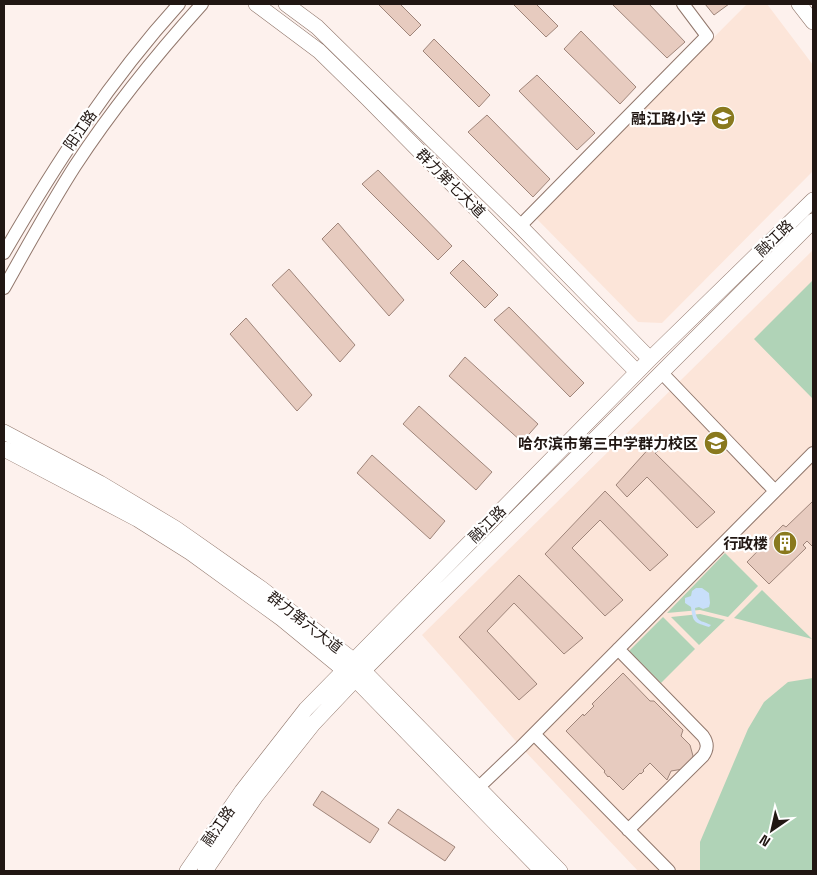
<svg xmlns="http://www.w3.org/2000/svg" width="817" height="875" font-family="'Space Grotesk','Noto Sans SC',sans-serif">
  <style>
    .education { fill: #fce5d9 }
    .green { fill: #b0d3b7 }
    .water { fill: #c8dffa }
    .building { fill: #e7cbbf; stroke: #9f857a }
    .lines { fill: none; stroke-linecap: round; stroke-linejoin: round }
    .minor-casing { stroke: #91776c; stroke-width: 14 }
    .major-casing { stroke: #91776c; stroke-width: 16 }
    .minor { stroke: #fff; stroke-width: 12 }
    .major { stroke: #fff; stroke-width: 15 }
    .labels { text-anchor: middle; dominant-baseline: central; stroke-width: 4.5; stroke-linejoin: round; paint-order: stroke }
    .poi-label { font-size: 15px; font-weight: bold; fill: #211713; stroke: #fff; text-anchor: end }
    .street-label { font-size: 15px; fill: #211713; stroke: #fff }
  </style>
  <rect width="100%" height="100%" fill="#fdf1ed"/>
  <!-- education -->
  <path class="education" d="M747,4H767L813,65V171L662,323L638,322L535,217Z
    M813,250V871H638L521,747L422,635Z"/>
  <!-- green -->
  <path class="green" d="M813,280V399L754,339Z
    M725,553L758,586L728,617L700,610L667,613Z
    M762,590L812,639L734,618Z
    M700,614L725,620L699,645L671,617Z
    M663,617L695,649L661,683L629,651Z
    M813,678V871H700V842L748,729L764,702L788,682Z"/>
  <!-- water -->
  <path class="water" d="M696,588H702L709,593L710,603L709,607L703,609L699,607L695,608C696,623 701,620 711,625L709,627C695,622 693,624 691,607L685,603V598L691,596L692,591Z"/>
  <!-- building -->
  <path class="building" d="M378,4H400L421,25L410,36Z
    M513,4H536L558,26L546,37Z
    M612,4H649L685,42L667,58Z
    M705,4H729L714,15Z
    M581,31L636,87L620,104L564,49Z
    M434,39L490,95L479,107L423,51Z
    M537,75L595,133L577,150L519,91Z
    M487,115L550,179L533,197L468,132Z
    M378,170L452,246L438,260L362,184Z
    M338,223L404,300L389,316L322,239Z
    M463,260L498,295L485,308L450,273Z
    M289,269L355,345L340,362L272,285Z
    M509,307L584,383L570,397L494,320Z
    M246,318L312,395L297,411L230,334Z
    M465,357L538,424L522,442L449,376Z
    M419,406L492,472L476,490L403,424Z
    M652,445L658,451L655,453L715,512L697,528L647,477L627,497L616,485Z
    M372,455L445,521L430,539L357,473Z
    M605,491L668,555L650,571L600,520L572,548L623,600L605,616L545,554Z
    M813,501V547L807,541L803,545L806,548L769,584L747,562L783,525L786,527Z
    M519,575L583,638L564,654L514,603L487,631L537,684L519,700L459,637Z
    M623,673L650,701H654L683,730L681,736L690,745L693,756L692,759L683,769L671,771L667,780L650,763L643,770L644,771L641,774L640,773L623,790L609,776L608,777L604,772L605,771L566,731L583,714L584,716L594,706L592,704Z
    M322,791L379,829L370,843L313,805Z
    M398,809L455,847L445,861L388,823Z"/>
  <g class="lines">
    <!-- minor casing -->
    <g class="minor-casing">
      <path id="minor" d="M520,226L707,36L683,4
        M4,253C55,165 110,80 179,4
        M4,288C27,247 50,205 75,166C113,108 156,55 202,4
        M661,372L775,491
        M618,649L703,736C708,743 708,749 703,756L628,830
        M534,734L669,871
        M479,787L521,747L813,453"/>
    </g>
    <!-- major casing -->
    <g class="major-casing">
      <path id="major" d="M256,4L319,51L367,98L637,372
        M286,4L317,27L520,226L650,359
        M799,4L813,22
        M4,432L100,483L175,528L262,589L353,660L560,871
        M4,449L137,519L191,553L282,619L355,679L542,871
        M187,871L242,791L306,709L650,359L813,200
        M205,871L256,796L313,724L364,670L813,221"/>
    </g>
    <!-- minor -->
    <use href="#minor" class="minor"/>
    <!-- major -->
    <use href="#major" class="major"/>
  </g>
  <!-- icons -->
  <defs>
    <g id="school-disc" transform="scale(1.25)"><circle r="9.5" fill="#89791e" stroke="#fff"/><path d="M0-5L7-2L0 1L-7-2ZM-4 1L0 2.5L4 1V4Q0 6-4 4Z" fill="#fff"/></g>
    <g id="building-disc" transform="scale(1.25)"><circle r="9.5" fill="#89791e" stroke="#fff"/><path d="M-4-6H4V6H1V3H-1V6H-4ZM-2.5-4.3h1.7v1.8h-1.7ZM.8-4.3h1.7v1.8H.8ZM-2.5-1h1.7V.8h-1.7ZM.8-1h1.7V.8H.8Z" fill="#fff"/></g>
  </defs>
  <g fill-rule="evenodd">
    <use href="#school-disc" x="723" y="118"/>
    <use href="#school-disc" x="716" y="443"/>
    <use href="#building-disc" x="785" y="543"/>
  </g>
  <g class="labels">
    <!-- poi labels -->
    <g class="poi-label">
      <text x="706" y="118">融江路小学</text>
      <text x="698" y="443">哈尔滨市第三中学群力校区</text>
      <text x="768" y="543">行政楼</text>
    </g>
    <!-- street labels -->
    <g class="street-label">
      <text transform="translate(80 130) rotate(-55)">阳江路</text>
      <text transform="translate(451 183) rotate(45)">群力第七大道</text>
      <text transform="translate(774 238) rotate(-44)">融江路</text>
      <text transform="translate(487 524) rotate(-45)">融江路</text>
      <text transform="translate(305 622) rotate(38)">群力第六大道</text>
      <text transform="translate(218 826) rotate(-55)">融江路</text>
    </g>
  </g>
  <!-- border -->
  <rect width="817" height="875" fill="none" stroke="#211713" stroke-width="10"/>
  <!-- north arrow -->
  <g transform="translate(772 830) rotate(214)" stroke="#ffffff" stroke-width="4" paint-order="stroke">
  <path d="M0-4L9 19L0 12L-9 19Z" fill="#211713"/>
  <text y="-8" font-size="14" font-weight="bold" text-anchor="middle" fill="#211713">N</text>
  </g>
</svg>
